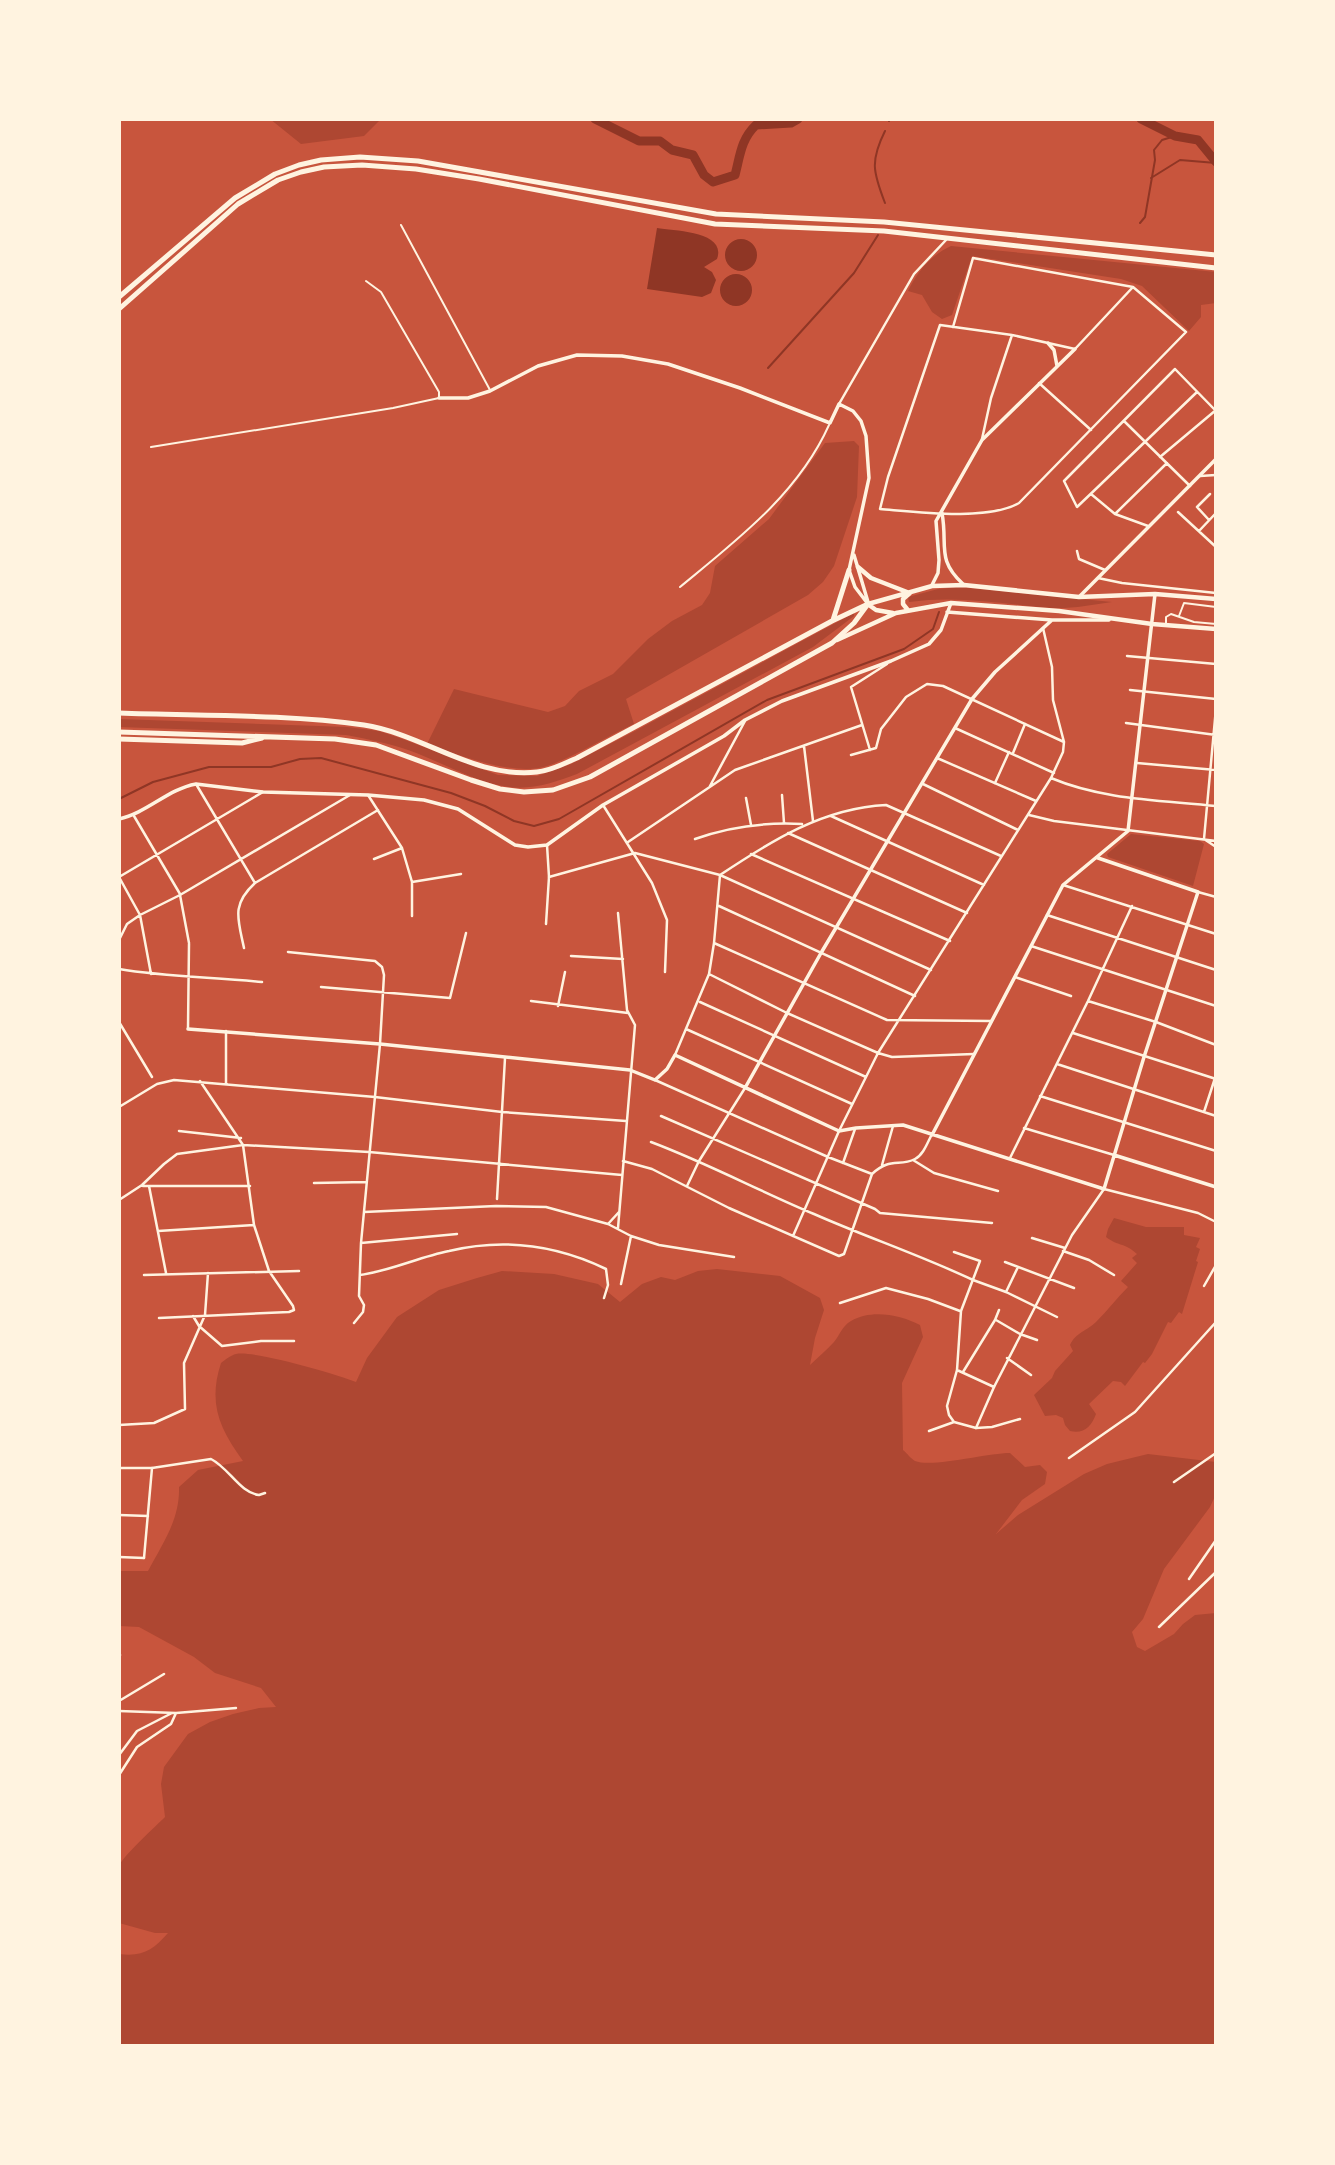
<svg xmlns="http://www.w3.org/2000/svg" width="1335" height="2165" font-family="Bitter,serif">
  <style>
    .green { fill: #ae4732 }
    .water { fill: #8f3625 }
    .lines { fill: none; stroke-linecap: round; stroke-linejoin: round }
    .stream { stroke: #8f3625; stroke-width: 2 }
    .river { stroke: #8f3625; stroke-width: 9 }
    .service { stroke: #fff3e0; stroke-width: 2 }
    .pedestrian { stroke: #fff3e0; stroke-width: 2.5 }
    .minor { stroke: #fff3e0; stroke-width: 2.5 }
    .tertiary { stroke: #fff3e0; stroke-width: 3.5 }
    .primary { stroke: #fff3e0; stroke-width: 4.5 }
    .trunk { stroke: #fff3e0; stroke-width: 5 }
  </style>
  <rect width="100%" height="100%" fill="#c8553d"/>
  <!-- green -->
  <path class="green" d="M270,119H381L364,136L301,144Z
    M951,246L1216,272V303L1201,305V317L1189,331L1142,286L1121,279L972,256L952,315L942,319L932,312L922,295L908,291C917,272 931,255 951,246Z
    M854,441L859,446L857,497L834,566L823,582L808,595L626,699L634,724C608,736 574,757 547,766C515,777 458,755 427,744L454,689L548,712L565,706L579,691L613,674L648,639L672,621L702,605L710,593L715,566L769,519L825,443Z
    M960,587L1112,602C1092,605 1071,609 1051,608C1003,604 958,595 909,602L908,597L938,589Z
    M854,613V616L813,647L577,774C556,782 532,790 509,787C476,783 440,761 408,750C388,743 367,739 346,735L119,727V719L347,727L379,731L400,738L498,775L537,776L571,764L635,731Z
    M1131,834L1200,841L1204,844L1193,886L1108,857L1107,854Z
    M1114,1218L1146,1227H1184V1235L1200,1238L1196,1247L1200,1249L1196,1261L1198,1262L1182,1314L1179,1312L1171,1323L1168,1322L1152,1354L1145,1363L1143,1362L1125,1386L1121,1382L1113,1381L1089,1404L1096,1414C1091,1427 1084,1434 1070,1431L1065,1425L1063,1418L1056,1415L1045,1416L1034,1395L1052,1378L1055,1371L1073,1351L1070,1345C1076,1332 1087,1331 1096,1322C1107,1311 1117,1298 1128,1287L1121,1281L1137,1263L1132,1258L1137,1254C1124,1242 1119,1247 1106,1237L1108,1229Z
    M717,1269L780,1276L820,1298L824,1310L815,1338L810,1365C818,1357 827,1350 834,1342C840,1335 842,1326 851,1321C872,1309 900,1315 920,1325L923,1337L902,1383L903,1450C907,1453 911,1459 915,1461C932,1468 987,1453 1010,1453L1025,1467L1040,1465L1047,1472L1045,1484L1022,1500L996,1534L1018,1515L1084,1474L1107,1464L1148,1454L1216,1462V1494L1210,1507L1164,1569L1143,1619L1132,1632L1137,1647L1145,1651L1174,1634L1183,1624L1195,1615L1216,1613V2046H119V1954C143,1957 153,1950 168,1933H155L119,1923C119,1907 115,1881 119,1866C122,1857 156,1826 165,1817L161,1784L164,1767L188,1734L210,1722L233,1714L259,1708L276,1707L261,1688L215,1673L194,1657L139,1627L119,1626V1571H148C163,1543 180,1519 179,1487L198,1470L243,1461C219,1428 208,1403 221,1363C225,1360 231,1355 236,1354C254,1350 336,1374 356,1382L367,1358L397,1317L439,1290L477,1278L502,1271L554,1274L598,1284L620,1302L642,1284L661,1277L675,1280L698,1271Z"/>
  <!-- water -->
  <path class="water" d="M657,228C675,231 727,231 717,259L704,267L712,272L716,280L711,293L702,297L647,289Z
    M725 255a16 16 0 1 1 32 0a16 16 0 1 1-32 0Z
    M720 290a16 16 0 1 1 32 0a16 16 0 1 1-32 0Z"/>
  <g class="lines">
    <!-- stream -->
    <path class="stream" d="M889,121L890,119
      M1151,178L1180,160L1216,163
      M885,203C873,172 870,161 885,131
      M1140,223L1145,217L1155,160L1154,150L1162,140L1175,136
      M768,368L854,273L878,235
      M119,799L153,782L209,767H271L300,759L321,758L451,793L485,806L514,821L534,826L559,819L767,700L904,649L933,629L939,612"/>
    <!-- river -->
    <path class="river" d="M595,119L639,141H660L672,150L693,155L704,175L713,182L735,175C740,156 741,139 756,125L791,123L798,119
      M1141,119L1175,136L1198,140L1216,162"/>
    <!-- service -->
    <path class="service" d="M401,225L490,390
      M151,447L393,408L439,398V392L381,292L366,281
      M680,587C737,540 798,494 829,425
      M1179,616L1184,603L1216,607
      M1166,624V617L1171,614L1194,622L1216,624"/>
    <!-- pedestrian -->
    <path class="pedestrian" d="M1013,753L1025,724
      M995,783L1009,752
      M547,845L549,877
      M180,895L189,943
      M973,1280L1006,1292
      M976,1428L994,1387
      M144,1558L152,1468"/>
    <!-- minor -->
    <path class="minor" d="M953,327L973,258L1133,287L1186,332L1019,503C987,521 917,512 880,509L888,477L940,325L1012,335L1075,349L1133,287
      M1039,383L1091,430
      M1197,392L1077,507L1064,481L1175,369L1216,411
      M839,404L914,274L946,240
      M1125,422L1190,486
      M982,439L991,398L1012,335
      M1160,457L1216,410
      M1200,476L1216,475
      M1091,494L1115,514L1148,526
      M1178,512L1216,547
      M1115,514L1167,463
      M1209,520L1197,507L1210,494
      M1199,531L1216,513
      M1077,551L1079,559L1105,570
      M1098,578L1122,583L1216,593
      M1127,656L1216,664
      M1130,690L1216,699
      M1216,708L1204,839L1216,847
      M1126,723L1216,735
      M955,728L1054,773
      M804,746L813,821
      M870,750L851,687L887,664
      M851,755L876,748L881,729L906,697L927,684L943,686L1064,742
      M937,758L1036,801
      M1137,763L1216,770
      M1051,778C1103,800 1161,800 1216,806
      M196,784L255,883
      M923,784L1018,830
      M710,786L745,721
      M368,795L402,848L412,882V916
      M782,795L784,823
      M746,798L751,825
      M603,805L652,883L667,920L665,972
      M1029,815L1054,821L1216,841
      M134,816L180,894
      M831,816L984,885
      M788,833L967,913
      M695,839C731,826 764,822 802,824
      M628,842L735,770L862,725
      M751,854L950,941
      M374,859L402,848
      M720,875C771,841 823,808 886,805L1001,856
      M412,882L461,874
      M1063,885L1216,934
      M1198,892L1216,897
      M719,906L915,996
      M1047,915L1216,970
      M546,924L549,877L635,853L720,875L931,970
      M119,940L127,924L140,915L180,895L350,795
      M714,943L887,1020L991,1021
      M1031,946L1216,1006
      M244,948C238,919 231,905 255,883L378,810
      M288,952L375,961L382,967L384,975L380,1044L361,1243L359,1296L364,1305L363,1312L354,1323
      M571,956L623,959
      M119,969C166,977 215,977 262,982
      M151,974L140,915L119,877L263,792
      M709,974L787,1013L878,1053L892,1057L974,1054
      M1015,977L1071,996
      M321,987L450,998L466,933
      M531,1001L628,1013
      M1088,1001L1156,1022L1216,1045
      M700,1002L866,1077
      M558,1006L565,972
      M119,1022L152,1077
      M188,1028L189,944
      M686,1029L852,1104
      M1073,1033L1216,1079
      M675,1055L709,974L714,943L720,875
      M1057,1064L1216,1116
      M655,1080L828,1157L872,1174
      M226,1084V1031
      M1040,1096L1216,1151
      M119,1107L157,1084L174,1080L375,1097L502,1112L626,1121
      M1204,1112L1216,1075
      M661,1116L875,1209L880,1213L992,1223
      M1024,1128L1114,1155
      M179,1131L241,1138
      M651,1142C707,1163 759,1191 814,1214C866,1237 920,1255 973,1280
      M1010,1158L1088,1001L1132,906
      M913,1160L934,1173L998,1191
      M623,1161L652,1169L729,1208L839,1256L844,1254L872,1174C890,1157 899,1167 915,1159C923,1155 927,1144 931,1136
      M843,1163L855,1129
      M882,1165L893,1126
      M314,1183L366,1182
      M143,1186H149L166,1273
      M149,1186H250
      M687,1186L699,1161L745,1088
      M497,1199L505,1058
      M119,1200L142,1185L164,1164L177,1154L243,1145L369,1152L622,1175
      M364,1212L496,1206L546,1207L608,1224L631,1236L659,1245L734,1257
      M608,1224L619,1212
      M618,1228L635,1025L627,1010L618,913
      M158,1231L254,1225
      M793,1236L839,1131L878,1053L1051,778L1063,752L1064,742L1053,700L1052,667L1043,628
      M1032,1238L1065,1248
      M361,1243L457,1234
      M1063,1251L1089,1260L1114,1275
      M954,1252L980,1261L961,1311L957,1370L947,1406L949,1415L954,1422L976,1428L992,1427L1020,1419
      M1005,1262L1074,1288
      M1018,1267L1006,1292L1057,1317
      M144,1275L299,1271
      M360,1275C390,1271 419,1257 449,1251C503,1238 556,1245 606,1269L608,1285L604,1298
      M621,1284L631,1236
      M1204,1286L1216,1265
      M840,1303L886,1288L928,1299L960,1311
      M193,1316L199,1326L222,1346L261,1341H294
      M159,1318L289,1312L294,1310L293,1306L269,1271L254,1225L243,1145L200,1081
      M996,1320L1020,1334L1037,1340
      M1007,1358L1031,1375
      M957,1370L994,1387L1072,1235L1104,1189L1198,1213L1216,1222
      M963,1372L995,1320L999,1310
      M119,1425L154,1423L185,1409L184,1363L205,1315L208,1273
      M929,1431L954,1422
      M1069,1458L1135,1412L1216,1322
      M119,1468H152L211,1459C229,1468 240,1493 259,1495L265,1493
      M1174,1482L1216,1453
      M119,1515L148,1516
      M119,1557L144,1558
      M1189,1579L1216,1540
      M1159,1627L1216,1572
      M119,1656L120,1655
      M119,1701L164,1674
      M119,1711L176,1713L236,1708
      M119,1755L137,1731L172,1713
      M119,1775L137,1747L171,1724L176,1713"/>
    <!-- tertiary -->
    <path class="tertiary" d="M1048,343L1054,350L1057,366
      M439,398H468L490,391L538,366L577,355L622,356L668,364L740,388L830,423L839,404L853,411L861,421L866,436L869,478L849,570L855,587L868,604
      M942,513C948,546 936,559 963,584
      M854,555L868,602
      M932,585L938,573L939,560L936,521L982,440L1075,349
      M1079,597L1216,459
      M947,612L1052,620H1109
      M119,819C147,813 168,789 196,784L263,792L368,795L424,800L458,809L515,845L528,847L547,845L603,805L724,736L745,720L782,701L891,661L929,644L941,630L951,603
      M188,1029L380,1044L630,1070L655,1080L667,1069L675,1055L839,1131L856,1128L903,1125L1104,1189L1144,1057L1198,892L1098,858
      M745,1088L821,953L972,699L995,672L1052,620
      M932,1135L1063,885L1128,831L1155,594
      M1114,1155L1216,1187"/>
    <!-- primary -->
    <path class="primary" d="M858,567L871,578L907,592
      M868,604L932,586L964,585L1079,597L1155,594L1216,599
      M869,605L876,610L893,613
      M907,609L903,604V599L910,593
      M837,640L896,613L951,603L1059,611L1152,624L1216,629"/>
    <!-- trunk -->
    <path class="trunk" d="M119,297L235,198L275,174L299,165L321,160L360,157L418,161L716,214L884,222L1216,255
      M119,309L238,204L278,180L301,172L324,167L362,165L416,169L479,179L715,224L884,231L1216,268
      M833,620L849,570
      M119,713C199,716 284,714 364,725C423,734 475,779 537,772C551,771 565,763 577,758L832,621L868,604
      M119,732L335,739L376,745L471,780L500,789L524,792L553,790L590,777L832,643L854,623L868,604
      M119,739L242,743L262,738"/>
  </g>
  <!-- border -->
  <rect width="1335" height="2165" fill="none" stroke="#fff3e0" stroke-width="242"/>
</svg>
